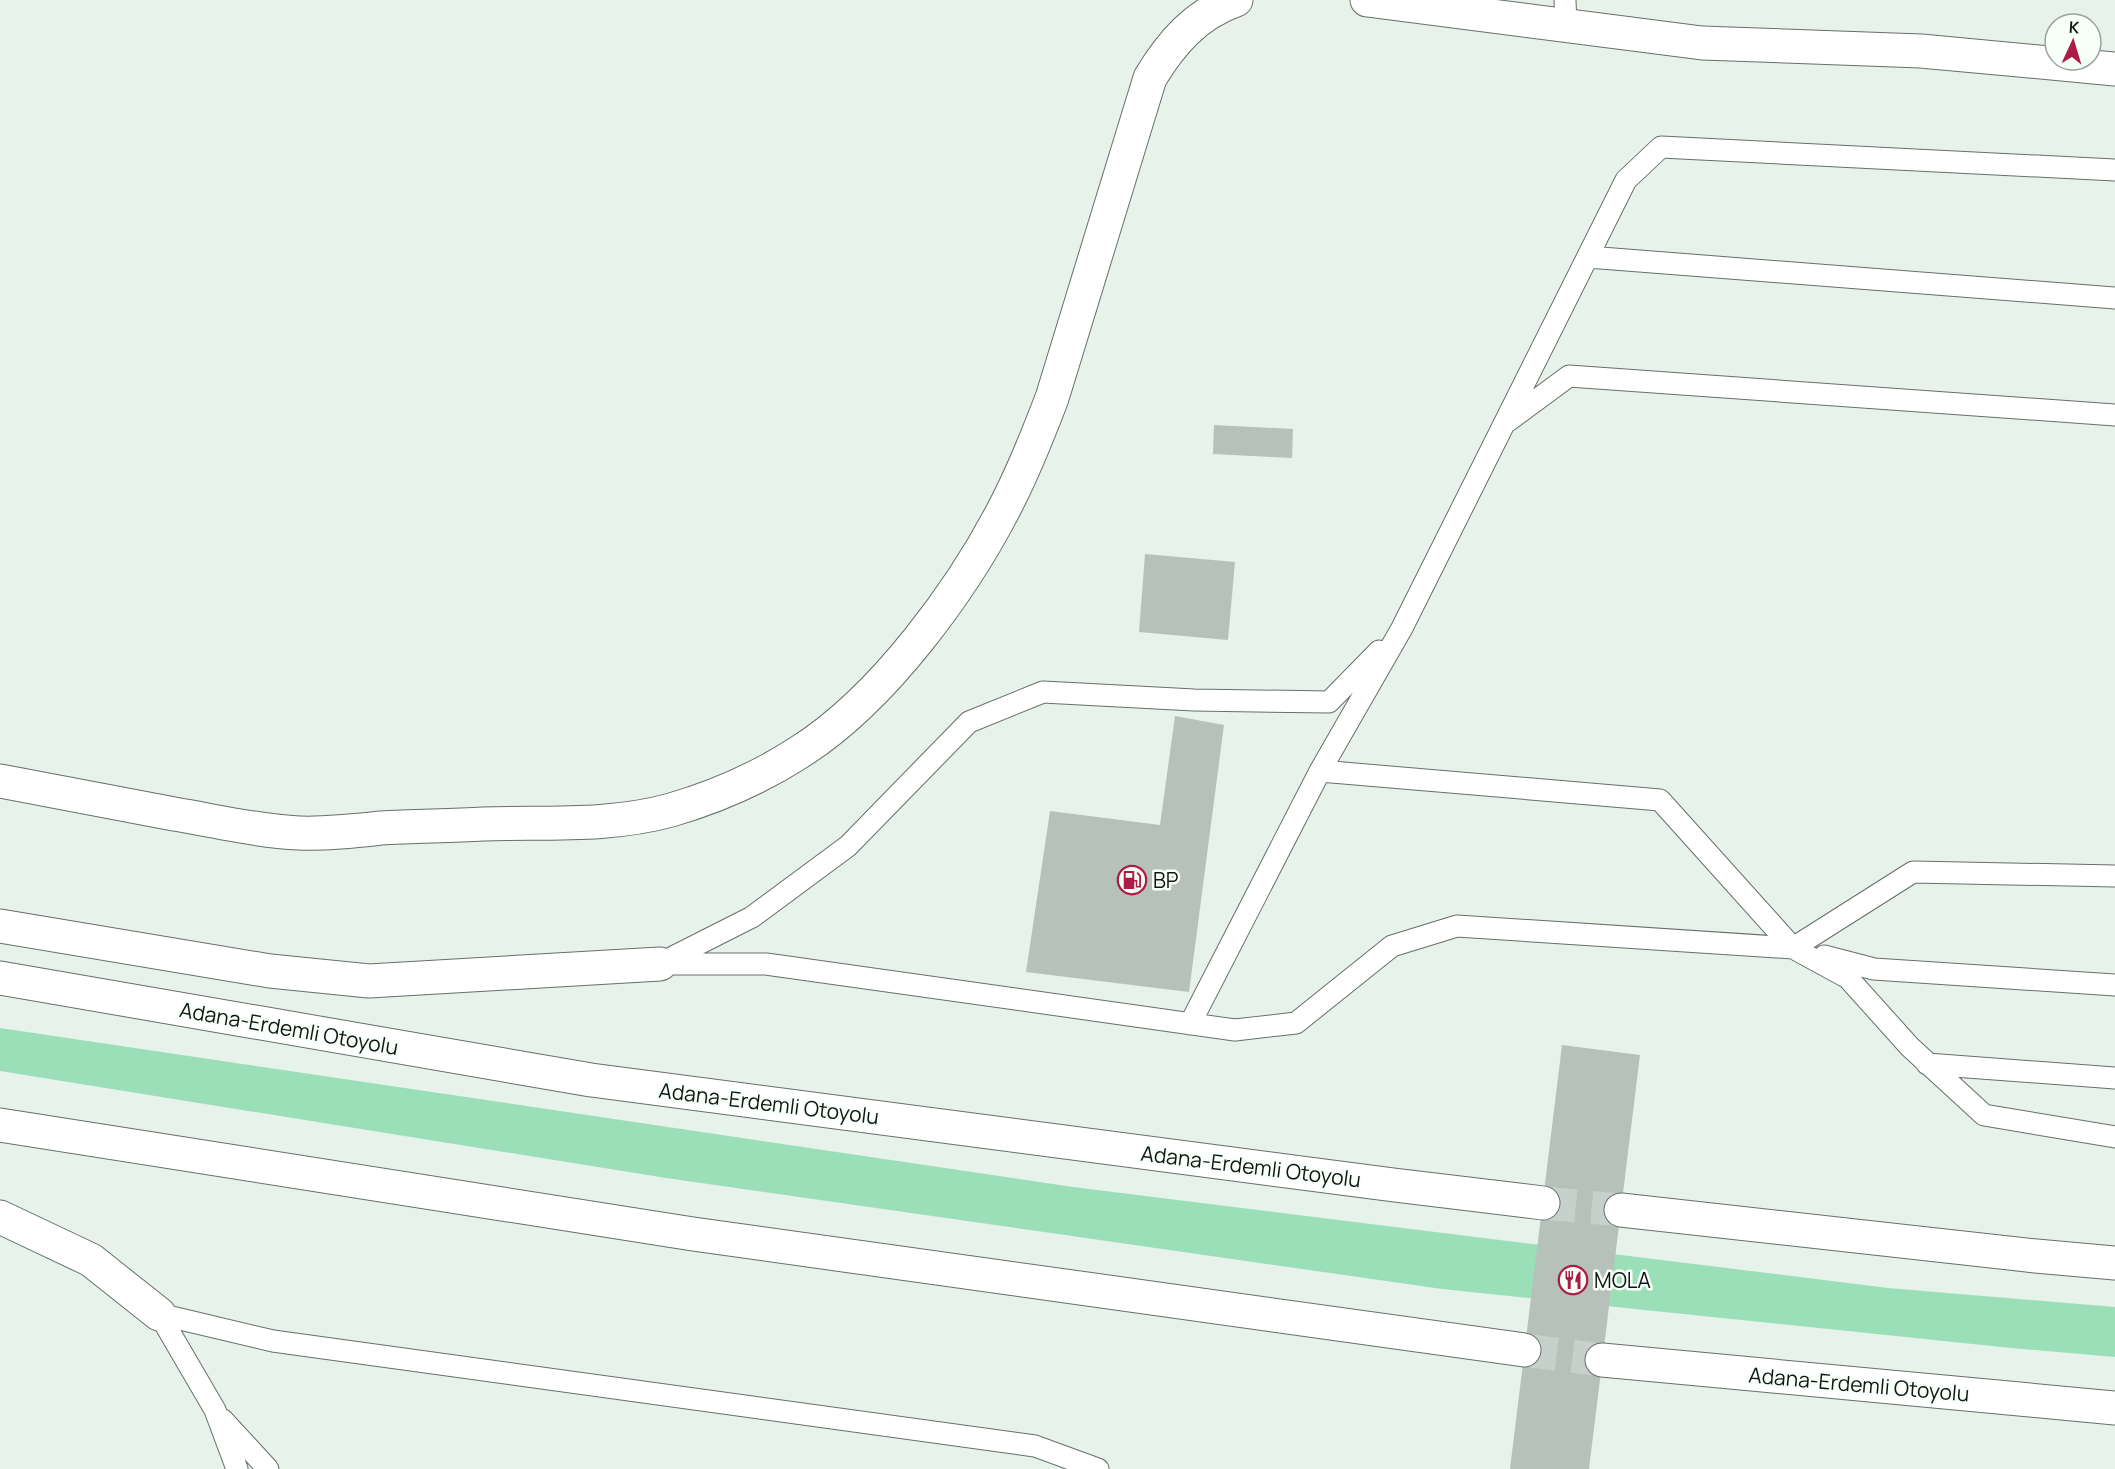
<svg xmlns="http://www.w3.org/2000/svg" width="2115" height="1469" font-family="Manrope,sans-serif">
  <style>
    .green { fill: #9adfb8 }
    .building { fill: #b7c1bb }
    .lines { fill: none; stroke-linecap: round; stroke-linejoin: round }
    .highway-tunnel { stroke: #c7d1cb; stroke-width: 33; stroke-dasharray: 33 16; stroke-linecap: butt }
    .lane-casing { stroke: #666f69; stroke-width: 23 }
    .street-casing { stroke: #666f69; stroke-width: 35 }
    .highway-casing { stroke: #666f69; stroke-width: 35 }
    .lane { stroke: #fff; stroke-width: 21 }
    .street { stroke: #fff; stroke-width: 33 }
    .highway { stroke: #fff; stroke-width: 33 }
    .labels { text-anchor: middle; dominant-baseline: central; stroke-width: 5; stroke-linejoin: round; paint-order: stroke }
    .poi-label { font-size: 21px; fill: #121613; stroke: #f6fff9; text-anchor: start }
    .street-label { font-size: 21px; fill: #121613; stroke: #f6fff9 }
  </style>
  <rect width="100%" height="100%" fill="#e7f2eb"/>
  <!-- green -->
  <path class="green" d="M0,1028L1073,1187L1888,1288L2115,1307V1357L2011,1348L1442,1289L666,1178L0,1071Z"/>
  <!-- building -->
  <path class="building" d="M1214,425L1293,429L1292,458L1213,454Z
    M1145,554L1235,562L1228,640L1139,632Z
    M1175,716L1224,725L1189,992L1026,972L1050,811L1160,825Z
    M1562,1045L1640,1055L1589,1469H1510Z"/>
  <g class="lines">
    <!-- highway-tunnel -->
    <path class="highway-tunnel" d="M1543,1203L1621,1210
      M1524,1350L1602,1360"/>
    <!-- lane casing -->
    <g class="lane-casing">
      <path id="lane" d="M1565,0L1566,26
        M1588,257L2115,298
        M1508,421L1569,376L2115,415
        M1320,771L1660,800L1793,948L1913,872L2115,876
        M1824,956L1874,969L2115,985
        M663,962L752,917L848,846L969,722L1043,692L1194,700L1329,702L1379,651
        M660,964H766L1235,1030L1296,1023L1392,946L1457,926L1793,948L1848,978L1910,1047L1984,1115L2115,1137
        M1190,1024L1320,771L1402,628L1626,180L1661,147L2115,170
        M1927,1064L2115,1078
        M159,1314L273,1341L1035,1446L1098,1469
        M159,1314L215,1410L237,1469
        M223,1420L268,1469"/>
    </g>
    <!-- street casing -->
    <g class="street-casing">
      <path id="street" d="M1367,0L1702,43L1921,51L2115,69
        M0,781C58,792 116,803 174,814C216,821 257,831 299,833C327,834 354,831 381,828C415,826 449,826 483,824C546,822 610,827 671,810C716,797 759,778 798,753C883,700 966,586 1010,497C1026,465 1039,432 1052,398L1150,78C1171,43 1196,14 1236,0"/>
    </g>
    <!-- highway casing -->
    <g class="highway-casing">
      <path id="highway" d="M0,926L270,971L369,981L660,964
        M0,978L591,1080L1394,1185L1543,1203
        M0,1125L693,1234L1524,1350
        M1621,1210L2036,1256L2115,1263
        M0,1217L91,1260L159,1314
        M1602,1360L2115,1408"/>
    </g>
    <!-- lane -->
    <use href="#lane" class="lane"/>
    <!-- street -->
    <use href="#street" class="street"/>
    <!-- highway -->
    <use href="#highway" class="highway"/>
  </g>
  <!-- icons -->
  <defs>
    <g id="fuel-ring" transform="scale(1.5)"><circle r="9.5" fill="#f6fff9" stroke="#ad1b4b" stroke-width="1.5"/><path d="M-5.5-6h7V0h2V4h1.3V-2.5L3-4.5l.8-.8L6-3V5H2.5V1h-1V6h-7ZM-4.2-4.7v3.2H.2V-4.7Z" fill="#ad1b4b"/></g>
    <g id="restaurant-ring" transform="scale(1.5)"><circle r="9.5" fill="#f6fff9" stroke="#ad1b4b" stroke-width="1.5"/><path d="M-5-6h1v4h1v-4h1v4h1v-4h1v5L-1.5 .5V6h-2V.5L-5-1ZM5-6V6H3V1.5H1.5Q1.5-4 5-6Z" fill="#ad1b4b"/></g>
  </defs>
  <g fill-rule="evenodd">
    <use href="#fuel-ring" x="1132" y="880"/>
    <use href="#restaurant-ring" x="1573" y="1280"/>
  </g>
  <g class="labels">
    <!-- poi labels -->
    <g class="poi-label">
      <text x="1153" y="880">BP</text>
      <text x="1594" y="1280">MOLA</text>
    </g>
    <!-- street labels -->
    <g class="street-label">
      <text transform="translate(289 1028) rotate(10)">Adana-Erdemli Otoyolu</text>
      <text transform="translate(769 1103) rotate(7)">Adana-Erdemli Otoyolu</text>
      <text transform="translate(1251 1166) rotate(7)">Adana-Erdemli Otoyolu</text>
      <text transform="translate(1859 1384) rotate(5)">Adana-Erdemli Otoyolu</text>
    </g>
  </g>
  <!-- north arrow -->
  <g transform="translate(2073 42) rotate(4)"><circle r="28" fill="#f6fff9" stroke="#9ba29d" stroke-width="1.5"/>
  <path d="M0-4.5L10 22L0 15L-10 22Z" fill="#ad1b4b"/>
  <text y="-9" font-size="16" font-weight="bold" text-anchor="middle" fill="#121613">K</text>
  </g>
</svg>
